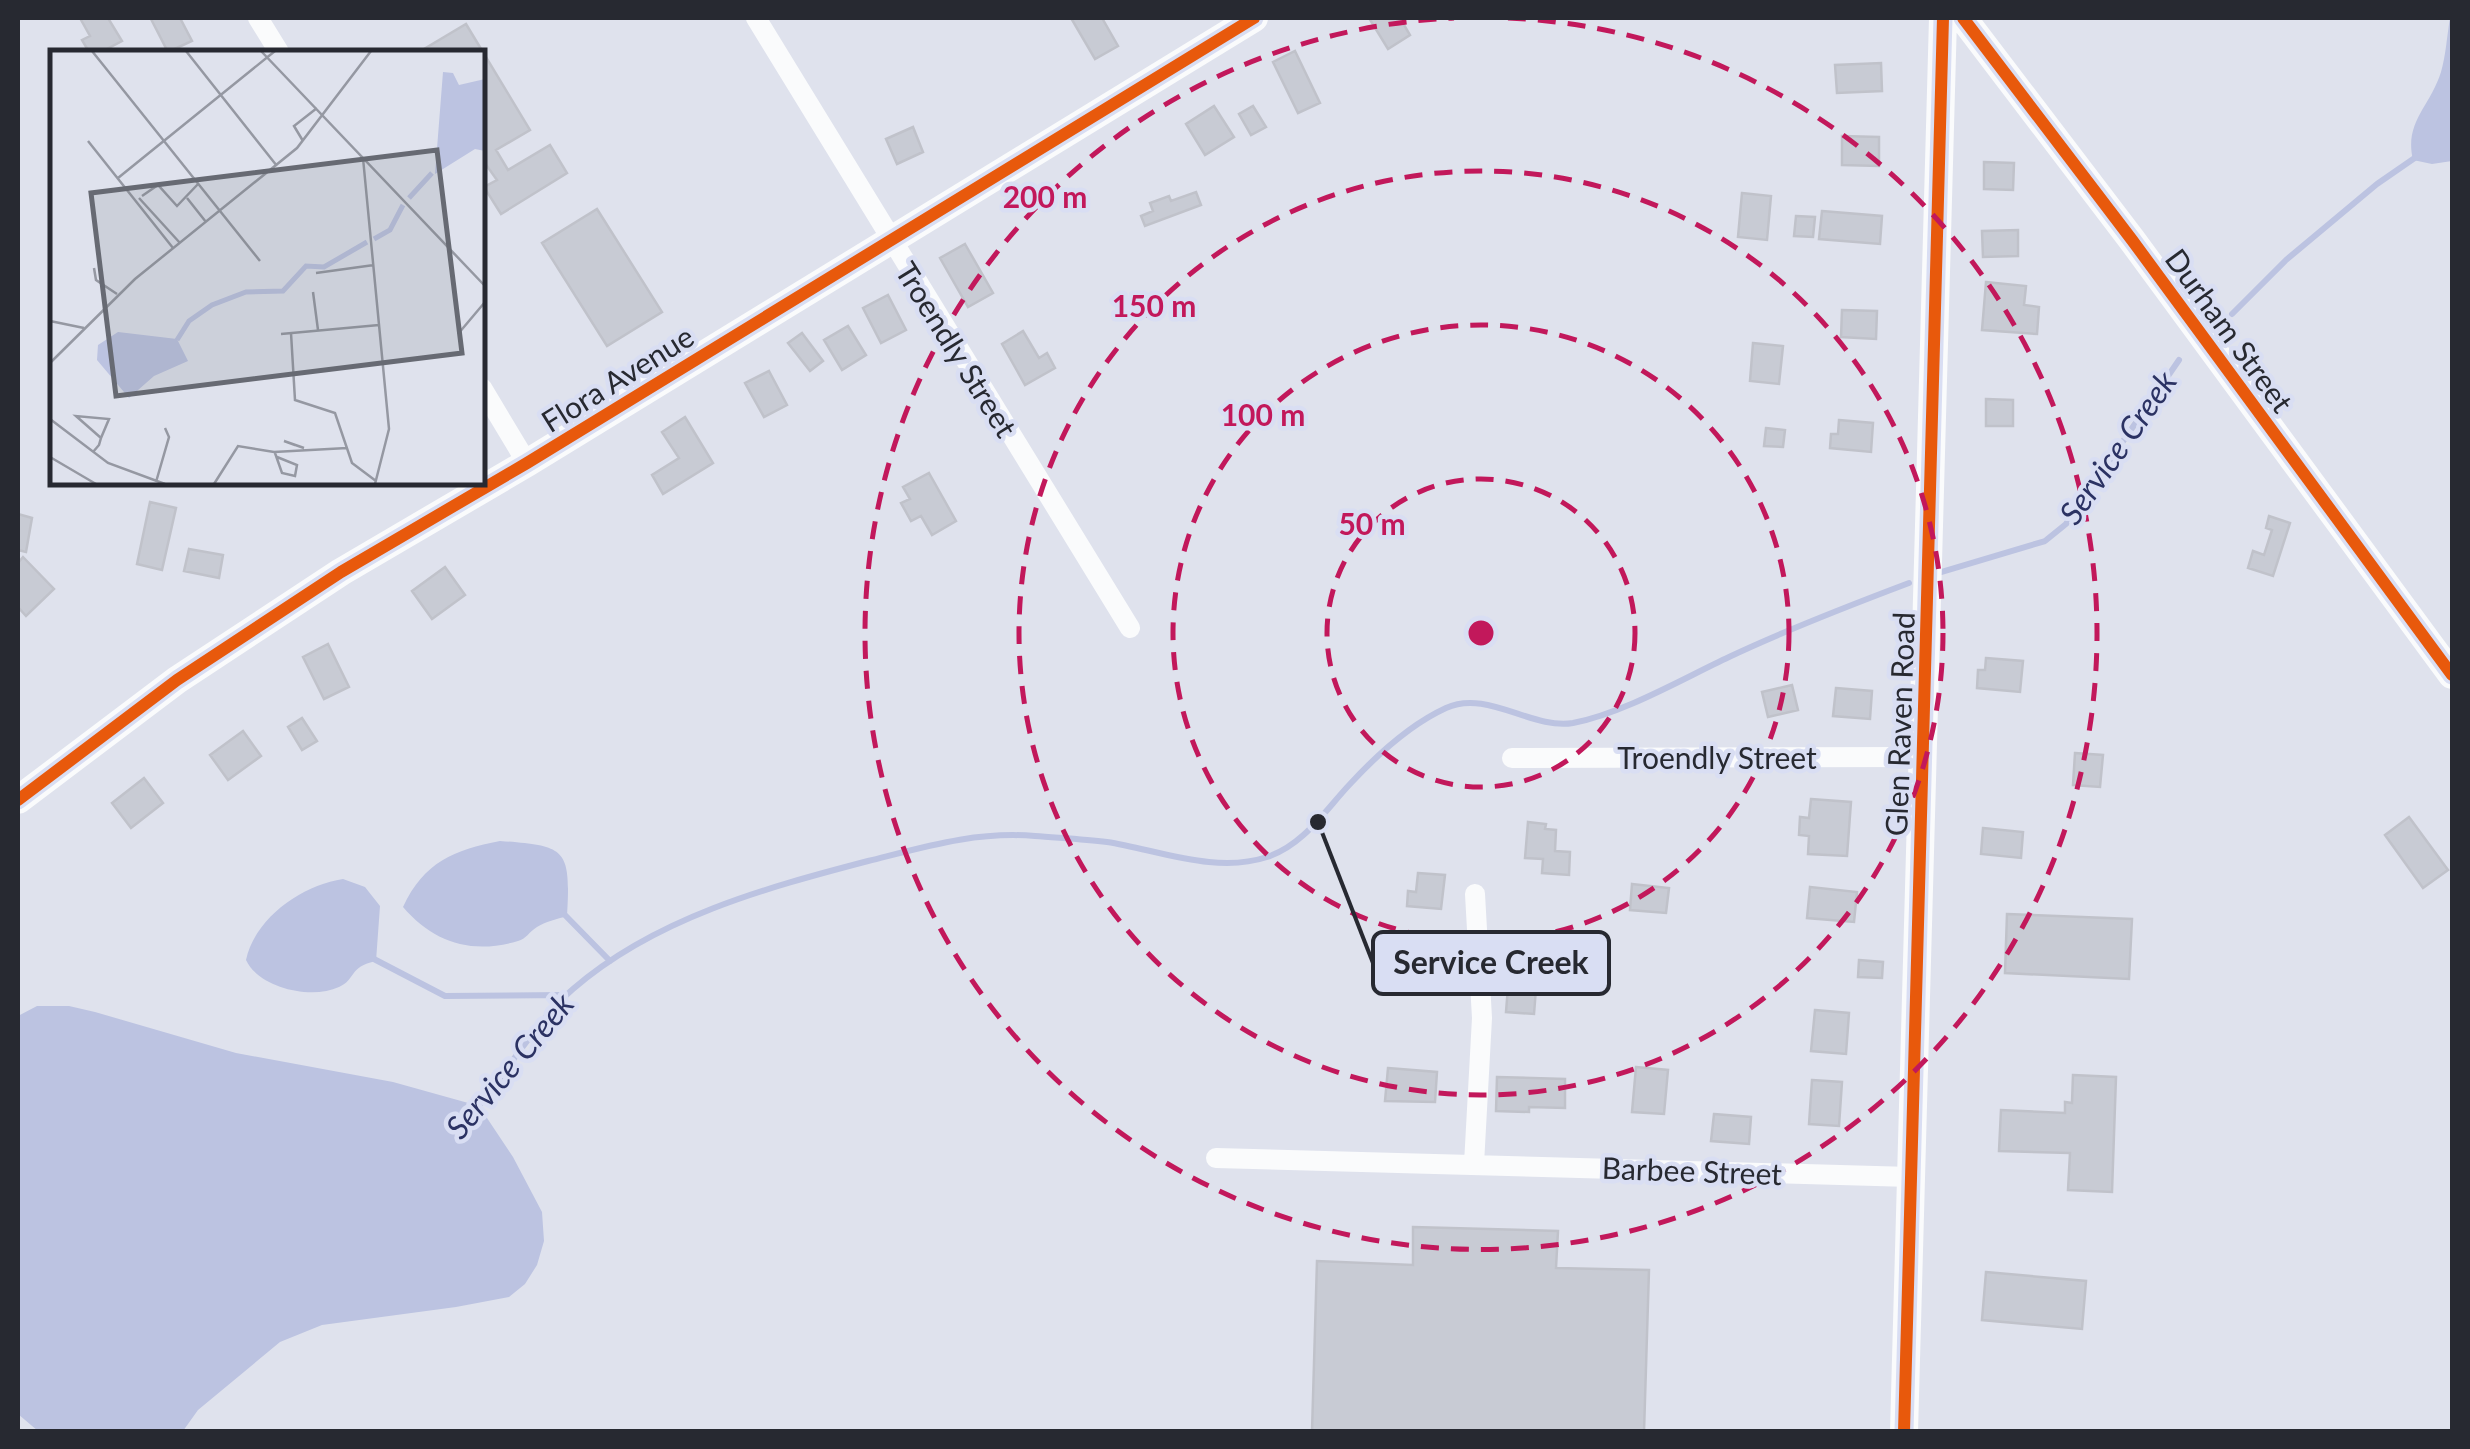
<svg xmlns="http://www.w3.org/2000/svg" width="2470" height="1449" font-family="Lato,sans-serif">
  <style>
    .water { fill: #bcc3e1 }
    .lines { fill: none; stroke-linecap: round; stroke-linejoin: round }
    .stream { stroke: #bcc3e1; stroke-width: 6 }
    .building { fill: #c8cbd4; stroke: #c0c2ca; stroke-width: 2.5 }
    .street { stroke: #fafbfc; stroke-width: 20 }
    .secondary { stroke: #fafbfc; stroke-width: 28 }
    .cycleway-casing { stroke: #d9def3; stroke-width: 19 }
    .cycleway { stroke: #e8590c; stroke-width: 12 }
    .ring { fill: none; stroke: #c2185b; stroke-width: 5; stroke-dasharray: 18 12 }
    .labels { text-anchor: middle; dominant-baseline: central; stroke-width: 9; stroke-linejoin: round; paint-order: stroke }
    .street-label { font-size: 30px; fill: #272931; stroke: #d9def3 }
    .water-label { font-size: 32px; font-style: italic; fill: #2b3263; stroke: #d9def3 }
    .inset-river { fill: none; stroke: #bcc3e1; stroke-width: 5 }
    .inset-road { fill: none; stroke: #9598a2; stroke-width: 2.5 }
    .view { fill: #676a73; fill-opacity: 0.15; stroke: #676a73; stroke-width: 5 }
    .inset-edge { fill: none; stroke: #272931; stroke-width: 5 }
    .centre { fill: #c2185b; stroke: #d9def3; stroke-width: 5 }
    .ring-label { font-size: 30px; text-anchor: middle; font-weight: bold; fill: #c2185b; stroke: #d9def3; stroke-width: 9; stroke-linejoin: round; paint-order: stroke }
    .leader { fill: none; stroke: #272931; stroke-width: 4 }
    .callout-dot { fill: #272931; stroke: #d9def3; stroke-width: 4 }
    .callout { fill: #d9def3; stroke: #272931; stroke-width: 4 }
    .callout-label { font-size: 32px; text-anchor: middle; font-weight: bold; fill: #272931 }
  </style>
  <rect width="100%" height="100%" fill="#dfe2ed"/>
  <!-- water -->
  <path class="water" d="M2450,18L2452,161L2432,164L2413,160C2404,122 2430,107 2441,72C2446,55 2447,35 2450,18Z
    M500,841C566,846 571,848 567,916C557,919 545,922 537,927C529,932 526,939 518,941C471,955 433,942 403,907C424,862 454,850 500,841Z
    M343,879L365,887L380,906L376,961C348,967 356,980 339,987C311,1000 259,988 246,960C255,918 302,885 343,879Z
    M37,1006H69L95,1012L236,1053L393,1082L479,1106L513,1157L542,1212L544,1241L537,1265L525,1284L509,1297L456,1307L322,1325L280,1342L198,1410L183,1431H38L18,1414V1016Z"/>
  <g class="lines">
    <!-- stream -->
    <path class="stream" d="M2232,314L2286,260L2377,184L2419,155
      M1941,572L2045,541L2066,524L2179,360
      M562,912L610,961
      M372,958L445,996L565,995
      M476,1109C507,1072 538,1019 573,989C655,918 765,888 868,861C924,847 976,831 1035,836C1059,838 1083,839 1107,842C1158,850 1216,874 1267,857C1304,845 1326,809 1351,783C1377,755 1411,724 1446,708C1487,689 1532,730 1573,723C1624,713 1682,679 1729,657C1788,629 1848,606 1909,583"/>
  </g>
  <!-- building -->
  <path class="building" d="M80,18H108L122,41L101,52H89L82,40L90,36Z
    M154,18H180L192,41L168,52L151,19Z
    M1071,18H1102L1118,46L1095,59Z
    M1369,18H1400L1410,35L1388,49Z
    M466,24L530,130L496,150L508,170L550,145L567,173L501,214L484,187L497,180L482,159V52H419Z
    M1295,51L1320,103L1298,113L1273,62Z
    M1881,63L1882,91L1837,93L1835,65Z
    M1214,106L1234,137L1205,155L1186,124Z
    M1253,106L1266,127L1251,135L1239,114Z
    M913,127L923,152L897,164L886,139Z
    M1842,136L1879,137V166L1842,165Z
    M1984,162L2014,163L2013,190L1984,189Z
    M1196,192L1201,205L1145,226L1141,216L1153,211L1150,203L1169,196L1171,201Z
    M1742,193L1771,196L1767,240L1738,237Z
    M597,209L662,312L607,346L542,243Z
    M1822,211L1882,216L1880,244L1819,239Z
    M1796,216L1815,217L1813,237L1794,236Z
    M2018,230V256L1983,257L1982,231Z
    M965,244L993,293L968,307L940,258Z
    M1986,282L2026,286L2024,305L2039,307L2037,334L1982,330Z
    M888,295L906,330L881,343L863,308Z
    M1842,310L1877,311L1876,339L1841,337Z
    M848,326L866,355L842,370L824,340Z
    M1023,331L1039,358L1047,353L1055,368L1025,385L1002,344Z
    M802,333L823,361L810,371L788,343Z
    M1753,343L1783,346L1779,384L1750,381Z
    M769,371L787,405L764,417L745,383Z
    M1986,399L2013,400V426H1986Z
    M685,417L713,463L663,494L652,475L679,458L662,432Z
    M1839,420L1873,423L1871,452L1830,448L1831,434H1838Z
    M1766,428L1785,430L1783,447L1764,446Z
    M929,473L956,521L932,535L921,516L911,521L901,503L910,499L903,487Z
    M150,502L176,508L162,570L137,564Z
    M18,514L32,518L26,552L18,550Z
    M2269,516L2290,523L2273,576L2248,568L2253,551L2264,555L2272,530L2266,528Z
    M189,549L223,555L219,578L184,571Z
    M23,557L54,589L26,616L18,607V563Z
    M445,567L465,595L432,619L412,591Z
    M328,644L349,687L324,699L303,657Z
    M1986,658L2023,661L2020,692L1977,688L1978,670H1985Z
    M1792,685L1798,710L1768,717L1762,692Z
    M1836,688L1872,691L1870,719L1833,716Z
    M302,718L317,741L302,750L288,727Z
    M243,731L261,756L228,780L210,755Z
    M2075,753L2103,755L2100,787L2073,785Z
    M144,778L163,803L131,828L112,803Z
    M1811,799L1851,802L1847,856L1808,854L1809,836L1799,835L1800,817L1809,818Z
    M2409,817L2448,870L2423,888L2385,835Z
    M1528,822L1546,824L1545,829L1556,830L1555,851L1570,852L1569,875L1542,873L1543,859L1525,858Z
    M1983,828L2023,832L2021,858L1981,854Z
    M1418,873L1445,875L1441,909L1407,906L1408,891L1416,892Z
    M1632,884L1669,888L1666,913L1630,910Z
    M1810,887L1857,892L1854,922L1807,918Z
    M2007,914L2132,919L2129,979L2005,973Z
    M1859,960L1883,962L1882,978L1858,977Z
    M1509,974L1537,976L1534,1014L1506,1012Z
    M1815,1010L1849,1013L1846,1054L1811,1051Z
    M1636,1067L1668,1070L1664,1114L1632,1112Z
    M1388,1068L1437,1072L1435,1102L1385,1101Z
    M2073,1075L2116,1077L2112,1192L2068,1190L2070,1153L1999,1151L2001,1110L2065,1113V1102L2072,1103Z
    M1497,1077L1565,1079V1108L1529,1107V1112L1496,1111Z
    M1812,1080L1842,1082L1839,1126L1809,1124Z
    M1714,1114L1751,1117L1749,1144L1711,1141Z
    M1413,1227L1558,1231L1556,1268L1649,1270L1644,1432H1312L1317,1261L1413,1265Z
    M1986,1272L2086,1281L2082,1329L1982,1320Z"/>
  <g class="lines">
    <!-- street -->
    <path class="street" d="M258,18L279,52
      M756,18L1130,628
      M482,388L527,463
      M1512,758L1923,757
      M1216,1158L1911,1177
      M1474,1164L1482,1018L1475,894"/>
    <!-- secondary -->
    <path class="secondary" d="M1963,18L2132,240L2452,675
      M18,800L177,680L341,572L527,463L1254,18
      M1904,1432L1943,18"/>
    <!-- cycleway casing -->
    <g class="cycleway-casing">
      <path id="cycleway" d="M1963,18L2132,240L2452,675
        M18,800L177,680L341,572L527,463L1254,18
        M1904,1432L1943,18"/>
    </g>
    <!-- cycleway -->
    <use href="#cycleway" class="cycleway"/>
  </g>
  <!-- distance rings -->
  <g class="ring">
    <circle cx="1481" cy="633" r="154"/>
    <circle cx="1481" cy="633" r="308"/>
    <circle cx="1481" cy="633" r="462"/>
    <path d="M1508 18A616 616 0 1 1 1454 18"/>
  </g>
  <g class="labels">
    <!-- street labels -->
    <g class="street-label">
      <text transform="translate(2230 330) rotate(54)">Durham Street</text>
      <text transform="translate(957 349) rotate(58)">Troendly Street</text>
      <text transform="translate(617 378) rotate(-32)">Flora Avenue</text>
      <text transform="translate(1899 724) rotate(-88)">Glen Raven Road</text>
      <text x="1717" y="757">Troendly Street</text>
      <text transform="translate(1692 1170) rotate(2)">Barbee Street</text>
    </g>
    <!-- water labels -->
    <g class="water-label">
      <text transform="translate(2117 447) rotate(-55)">Service Creek</text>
      <text transform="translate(509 1065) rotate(-50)">Service Creek</text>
    </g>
  </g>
  <!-- overview -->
  <g transform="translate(50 50)">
    <rect width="435" height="435" fill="#dfe2ed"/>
    <path d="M393,22L403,23L409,35L435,29V101L425,99L385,124ZM68,282L127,289L138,311L104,326L79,348L47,310L48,295Z" fill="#bcc3e1"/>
    <path class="inset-river" d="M359,148L382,123M324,189L340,180L353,155M127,290L139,271L162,255L196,242L233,241L256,216L274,217L317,192"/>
    <path class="inset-road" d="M42,1L210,211M136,1L227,116M211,1L435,236M38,91L123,198M253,91L244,76L267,58M313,108L339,379L325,434M68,128L225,1M92,146L108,135L127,156L149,133M89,148L130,193M137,148L156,172M44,218L46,230L67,244M266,223L324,215M263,242L268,280M0,271L34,278M241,283L245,350L285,363L302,413L326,431M231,284L329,275M408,284L435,252M0,313L85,229L247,98L321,1M0,369L58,413L115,434M245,395L234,391L254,398M43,402L49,395L51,388L59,369L26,366L51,388M225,403L232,423L245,426L247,415L227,407M0,407L46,434M106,432L119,387L115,378M164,434L188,396L224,402L297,398"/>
    <path class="view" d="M387,100L412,303L66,346L41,143Z"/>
    <rect width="435" height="435" class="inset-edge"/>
  </g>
  <circle cx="1481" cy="633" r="15" class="centre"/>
  <g class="ring-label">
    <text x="1045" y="208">200 m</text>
    <text x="1154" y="317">150 m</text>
    <text x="1263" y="426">100 m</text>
    <text x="1372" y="535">50 m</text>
  </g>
  <!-- callouts -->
  <path class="leader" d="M1318 822L1373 963"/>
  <circle class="callout-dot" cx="1318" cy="822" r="10"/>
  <rect class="callout" x="1373" y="932" width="236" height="62" rx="10"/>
  <g class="callout-label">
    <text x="1491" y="974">Service Creek</text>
  </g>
  <!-- border -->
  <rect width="2470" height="1449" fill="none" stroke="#272931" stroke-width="40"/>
</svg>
